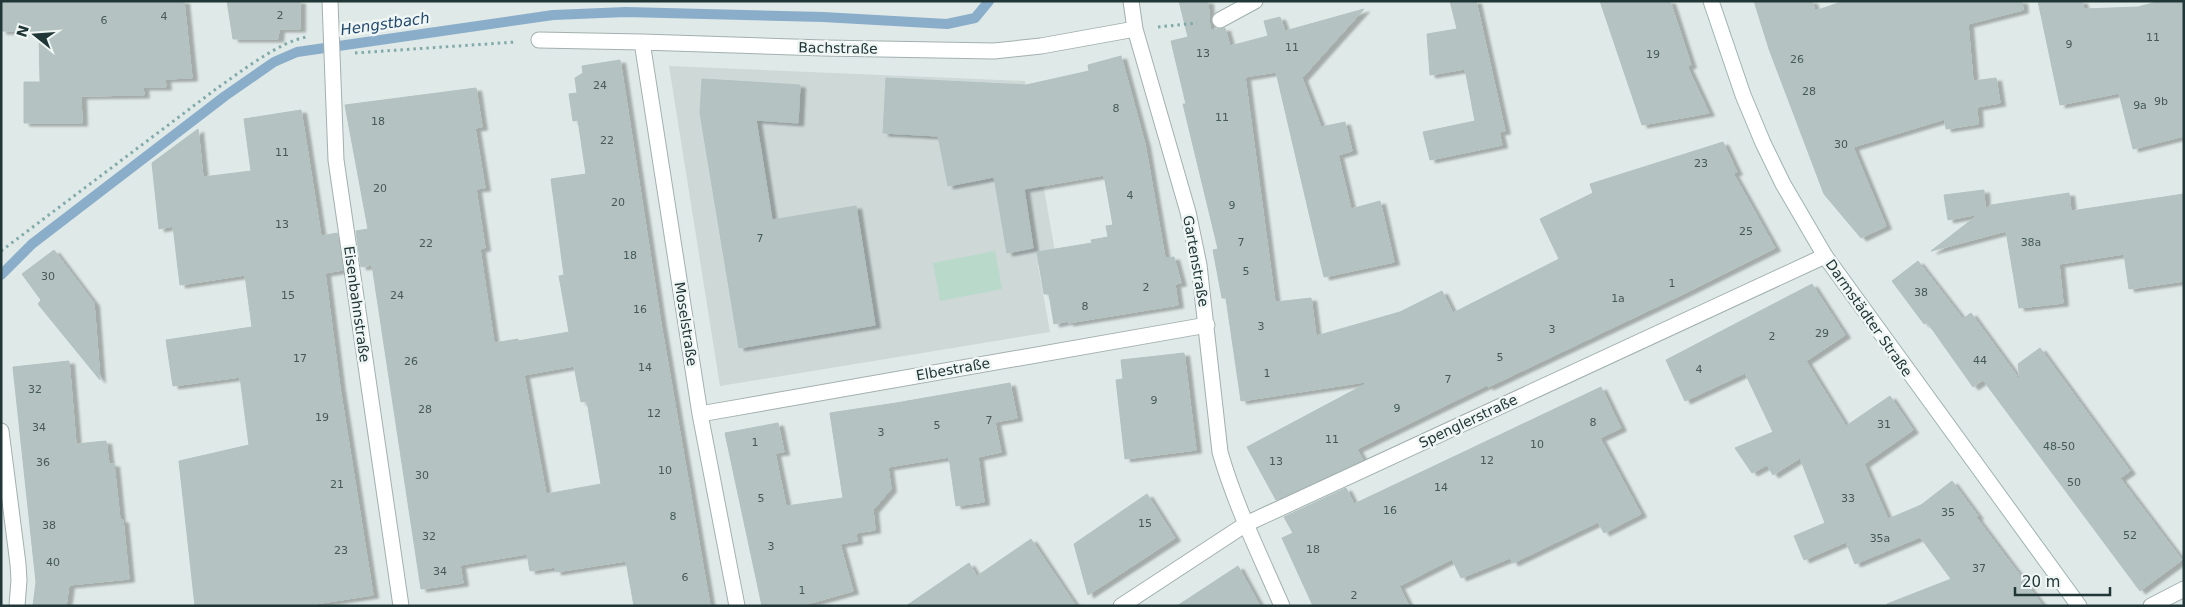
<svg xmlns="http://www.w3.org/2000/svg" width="2185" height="607" font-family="'DejaVu Sans',sans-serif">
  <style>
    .built { fill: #cdd8d7 }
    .green { fill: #b9d9cb }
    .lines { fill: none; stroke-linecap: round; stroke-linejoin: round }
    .stream { stroke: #8aadca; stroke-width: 10 }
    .building { fill: #b4c3c1; stroke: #b2c2c0; fill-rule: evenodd; filter: url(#shadow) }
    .street-casing { stroke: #a2b0af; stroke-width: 17 }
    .secondary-casing { stroke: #9fb4b2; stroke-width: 17 }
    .path { stroke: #81aaaa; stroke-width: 3; stroke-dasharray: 2.5 4; stroke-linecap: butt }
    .street { stroke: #fff; stroke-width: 15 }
    .secondary { stroke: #fff; stroke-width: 15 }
    .labels { text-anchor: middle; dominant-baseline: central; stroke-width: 5; stroke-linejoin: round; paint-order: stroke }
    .number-label { font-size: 11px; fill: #46595a }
    .street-label { font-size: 14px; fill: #213637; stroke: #eff6f4 }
    .water-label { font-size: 15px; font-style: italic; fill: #21496e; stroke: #eff6f4 }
  </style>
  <defs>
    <filter id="shadow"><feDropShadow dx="5.5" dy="3" stdDeviation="1" flood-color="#0004"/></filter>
  </defs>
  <rect width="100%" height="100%" fill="#dfe9e7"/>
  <!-- built -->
  <path class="built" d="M669,66L1025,81L1057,263L1038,266L1050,332L720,386Z"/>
  <!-- green -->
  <path class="green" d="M995,251L1002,289L940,301L933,263Z"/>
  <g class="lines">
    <!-- stream -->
    <path class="stream" d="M1,275L32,244L225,96L274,62L297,52L553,15L626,12L823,17L947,24L975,18L989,1"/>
  </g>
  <!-- building -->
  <path class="building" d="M1,1H184L192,78L165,79L166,87H143L144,95L81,96L82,123H24V82H40L39,32L1,31Z
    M227,1H300V29H279L278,39H233Z
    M1179,1H1208L1210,30L1225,28L1230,46L1268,36L1264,21L1280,17L1285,31L1364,9L1302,78L1321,127L1345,122L1352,151L1338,155L1351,209L1380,201L1394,262L1324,277L1276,72L1245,77L1275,302L1311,298L1316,336L1400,312L1442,291L1453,313L1559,259L1540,219L1593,193L1590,184L1723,142L1737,172L1733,173L1775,248L1683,294L1488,387L1487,385L1357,449L1363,460L1276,500L1247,447L1371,381L1241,401L1226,298H1222L1213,250L1218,249L1183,104H1186L1171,41L1188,37Z
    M1450,1H1476L1505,131L1499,132L1502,145L1430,160L1423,132L1475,121L1465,69L1430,75L1427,34L1457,29Z
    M1600,1H1670L1691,65L1687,66L1709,113L1642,125Z
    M1754,1H1812L1815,11L1844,1H2022L2023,10L1968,24L1973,81L1996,78L2000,103L1977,107L1978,124L1946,129L1945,119L1853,147L1886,226L1861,238L1824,194L1769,49Z
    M2038,1H2082L2084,9L2138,7L2160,1H2184V136L2133,149L2119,93L2060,105Z
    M1121,56L1145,144L1165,258L1174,257L1181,283L1175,284L1178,305L1068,323V321L1054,324L1049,294H1044L1037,252L1092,243L1091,240L1108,237L1106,226L1113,225L1104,175L1024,189L1033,248L1007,253L994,177L948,186L938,136L883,133L886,78L1026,85L1089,71L1088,65Z
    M620,60L661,324L710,606H634L626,561L556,572L555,567L530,571L527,554L460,565L463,583L421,589L372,265L361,267L356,231L368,229L345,105L476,88L482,127L475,128L485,188L476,189L485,248L480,249L494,343L518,339V341L569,332L559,276L564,275L551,179L586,174L578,120L573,121L569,94L577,93L575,78L583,73L582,66ZM574,366L581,402L587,401L601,484L546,494L524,375Z
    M702,79L800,85L798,123L756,120L772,220L856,206L875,325L739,348L700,113Z
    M301,110L321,236L337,233L343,270L325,273L340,388L373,595L302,606H195L179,461L249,445L240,377L173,386L166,340L252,327L245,275L180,285L173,226L159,229L152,163L198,129L203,177L251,171L244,119Z
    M1984,190L1985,209L1991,205L2069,193L2071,211L2184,194V281L2129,289L2124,254L2059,264L2063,303L2019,308L2006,231L1931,251L1979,214L1948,220L1944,195Z
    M54,250L94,303L100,380L38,304L41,300L22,274Z
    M1918,261L1963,319L1971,313L2020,380L2018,364L2040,348L2130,471L2120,478L2182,560L2140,591L1983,380L1973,387L1927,322L1924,324L1892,281Z
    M1812,284L1845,335L1806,361L1846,426L1890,396L1913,430L1864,464L1888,519L1921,505L1952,481L1978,516L1976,517L2043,606H1887V604L1951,579L1920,537L1855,564L1846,542L1804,560L1794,536L1825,523L1800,458L1773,475L1767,465L1752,473L1735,448L1773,432L1745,373L1685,401L1666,360Z
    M1184,353L1196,450L1125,459L1116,380L1123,379L1121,360Z
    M69,361L76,444L106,441L109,464H114L120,520H123L129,579L69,585L66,606H33L36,582L13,367Z
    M1010,383L1017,418L995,422L1001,452L978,457L984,502L956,506L949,457L888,467L891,489L873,510L875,530L856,533L857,541L840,544L853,591L800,606H762L725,433L778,423L784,452L775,453L786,506L843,498L830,413L896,403Z
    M1601,387L1621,428L1600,438L1641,514L1604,533L1598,522L1513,563L1510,558L1461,578L1452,559L1399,586L1409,606H1313L1282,538L1293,533L1284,517L1346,488L1354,504Z
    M1147,494L1175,538L1088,595L1074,544Z
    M1031,539L1076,606H906L969,563L977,576Z
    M1238,566L1260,606H1177Z"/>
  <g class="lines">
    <!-- street casing -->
    <g class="street-casing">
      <path id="street" d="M330,1L336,160L401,606
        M1131,1L1135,29L1188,212L1199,265L1220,452C1235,505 1260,555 1282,606
        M1220,20L1255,1
        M539,40L642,42L824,48L994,51L1041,46L1135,29
        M642,42L700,414L737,606
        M700,414L1207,325
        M1,431L18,564L19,580L17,606
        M1121,606L1246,524L1825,256
        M2151,606L2184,589"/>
    </g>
    <!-- secondary casing -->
    <g class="secondary-casing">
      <path id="secondary" d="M1711,1L1743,95L1763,143L1783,184L1825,256L2079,606"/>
    </g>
    <!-- path -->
    <path class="path" d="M1158,27L1197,23
      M355,53L516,42
      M1,251L216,89C239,73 280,41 307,37"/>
    <!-- street -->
    <use href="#street" class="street"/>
    <!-- secondary -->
    <use href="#secondary" class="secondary"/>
  </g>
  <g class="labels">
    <!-- number labels -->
    <g class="number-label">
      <text x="280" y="15">2</text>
      <text x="164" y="16">4</text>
      <text x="104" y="20">6</text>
      <text x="2153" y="37">11</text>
      <text x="2069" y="44">9</text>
      <text x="1292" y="47">11</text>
      <text x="1203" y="53">13</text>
      <text x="1653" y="54">19</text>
      <text x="1797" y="59">26</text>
      <text x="600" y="85">24</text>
      <text x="1809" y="91">28</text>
      <text x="2161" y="101">9b</text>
      <text x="2140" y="105">9a</text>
      <text x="1116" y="108">8</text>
      <text x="1222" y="117">11</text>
      <text x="378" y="121">18</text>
      <text x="607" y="140">22</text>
      <text x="1841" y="144">30</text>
      <text x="282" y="152">11</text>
      <text x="1701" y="163">23</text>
      <text x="380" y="188">20</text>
      <text x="1130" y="195">4</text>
      <text x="618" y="202">20</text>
      <text x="1232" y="205">9</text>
      <text x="282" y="224">13</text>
      <text x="1746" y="231">25</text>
      <text x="760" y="238">7</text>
      <text x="1241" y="242">7</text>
      <text x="2031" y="242">38a</text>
      <text x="426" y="243">22</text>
      <text x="630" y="255">18</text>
      <text x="1246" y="271">5</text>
      <text x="48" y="276">30</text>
      <text x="1672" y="283">1</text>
      <text x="1146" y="287">2</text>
      <text x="1921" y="292">38</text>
      <text x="288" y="295">15</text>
      <text x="397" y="295">24</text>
      <text x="1618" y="298">1a</text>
      <text x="1085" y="306">8</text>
      <text x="640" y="309">16</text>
      <text x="1261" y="326">3</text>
      <text x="1552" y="329">3</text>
      <text x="1822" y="333">29</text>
      <text x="1772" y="336">2</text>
      <text x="1500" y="357">5</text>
      <text x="300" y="358">17</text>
      <text x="1980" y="360">44</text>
      <text x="411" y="361">26</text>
      <text x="645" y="367">14</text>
      <text x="1699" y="369">4</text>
      <text x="1267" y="373">1</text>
      <text x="1448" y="379">7</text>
      <text x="35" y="389">32</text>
      <text x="1154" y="400">9</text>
      <text x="1397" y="408">9</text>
      <text x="425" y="409">28</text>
      <text x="654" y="413">12</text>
      <text x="322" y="417">19</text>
      <text x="989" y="420">7</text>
      <text x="1593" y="422">8</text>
      <text x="1884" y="424">31</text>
      <text x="937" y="425">5</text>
      <text x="39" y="427">34</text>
      <text x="881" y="432">3</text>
      <text x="1332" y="439">11</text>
      <text x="755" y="442">1</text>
      <text x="1537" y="444">10</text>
      <text x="2059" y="446">48-50</text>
      <text x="1487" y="460">12</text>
      <text x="1276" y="461">13</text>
      <text x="43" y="462">36</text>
      <text x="665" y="470">10</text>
      <text x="422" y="475">30</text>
      <text x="2074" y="482">50</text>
      <text x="337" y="484">21</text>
      <text x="1441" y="487">14</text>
      <text x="761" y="498">5</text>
      <text x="1848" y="498">33</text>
      <text x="1390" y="510">16</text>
      <text x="1948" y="512">35</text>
      <text x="673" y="516">8</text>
      <text x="1145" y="523">15</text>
      <text x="49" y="525">38</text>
      <text x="2130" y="535">52</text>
      <text x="429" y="536">32</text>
      <text x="1880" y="538">35a</text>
      <text x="771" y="546">3</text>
      <text x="1313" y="549">18</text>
      <text x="341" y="550">23</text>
      <text x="53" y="562">40</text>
      <text x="1979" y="568">37</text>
      <text x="440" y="571">34</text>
      <text x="685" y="577">6</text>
      <text x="802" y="590">1</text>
      <text x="1354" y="595">2</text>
    </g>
    <!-- street labels -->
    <g class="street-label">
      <text transform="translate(838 48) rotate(1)">Bachstraße</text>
      <text transform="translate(1196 261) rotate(80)">Gartenstraße</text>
      <text transform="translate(357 304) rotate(82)">Eisenbahnstraße</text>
      <text transform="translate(1869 318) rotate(55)">Darmstädter Straße</text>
      <text transform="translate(686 324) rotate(81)">Moselstraße</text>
      <text transform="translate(953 369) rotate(-10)">Elbestraße</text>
      <text transform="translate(1468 421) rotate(-25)">Spenglerstraße</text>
    </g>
    <!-- water labels -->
    <g class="water-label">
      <text transform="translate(385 24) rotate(-8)">Hengstbach</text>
    </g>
  </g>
  <!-- border -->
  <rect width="2185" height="607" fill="none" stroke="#213637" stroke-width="5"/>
  <!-- north arrow -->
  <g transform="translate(35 35) rotate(287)" stroke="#eff6f4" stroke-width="4" paint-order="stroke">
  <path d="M0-4L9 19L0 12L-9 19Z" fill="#213637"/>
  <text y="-8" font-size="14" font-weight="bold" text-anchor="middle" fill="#213637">N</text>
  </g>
  <!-- scale -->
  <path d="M2015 587v8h95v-8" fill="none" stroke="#213637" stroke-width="2.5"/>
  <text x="2022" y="587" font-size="15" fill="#213637" stroke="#eff6f4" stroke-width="4" paint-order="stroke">20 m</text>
</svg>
